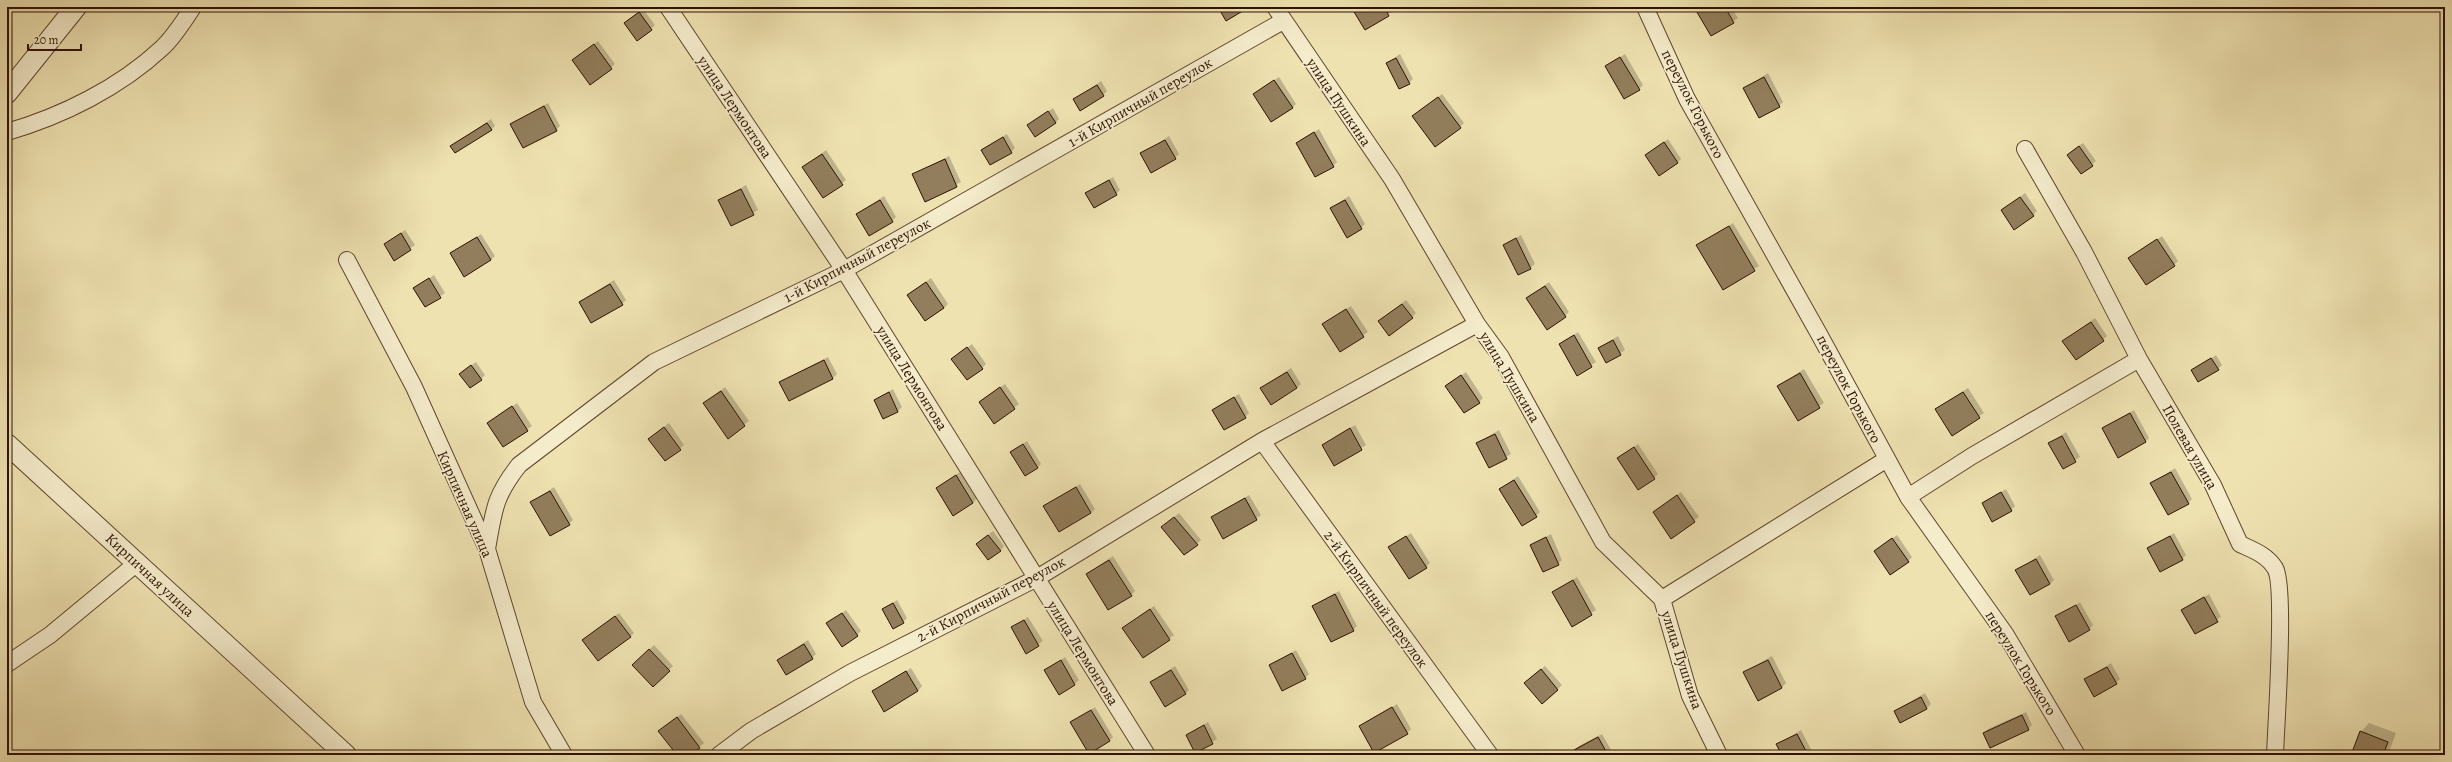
<svg xmlns="http://www.w3.org/2000/svg" width="2452" height="762" font-family="Alegreya,serif">
  <style>
    .shadow { fill: #0003 }
    .building { fill: #927e5c; stroke: #2d1200 }
    .lines { fill: none; stroke-linecap: round; stroke-linejoin: round }
    .minor-casing { stroke: #5e462c; stroke-width: 18 }
    .tertiary-casing { stroke: #5e462c; stroke-width: 22 }
    .minor { stroke: #f5eccc; stroke-width: 16 }
    .tertiary { stroke: #f5eccc; stroke-width: 20 }
    .rail-casing { stroke: #2d1200; stroke-width: 4.5 }
    .rail { stroke: #f5eccc; stroke-width: 3; stroke-dasharray: 9; stroke-linecap: butt }
    .labels { text-anchor: middle; dominant-baseline: central; stroke-width: 3.5; stroke-linejoin: round; paint-order: stroke }
    .street-label { font-size: 15px; fill: #2d1200; stroke: #f5eccc }
  </style>
  <rect width="100%" height="100%" fill="#efe2b1"/>
  <filter id="stains"><feTurbulence type="fractalNoise" baseFrequency=".005" numOctaves="4"/><feColorMatrix values="0 0 0 0 .2 0 0 0 0 .09 0 0 0 0 .02 0 0 0 .5 -.17"/></filter>
  <radialGradient id="worn" r=".72"><stop offset=".6" stop-color="#630" stop-opacity="0"/><stop offset="1" stop-color="#630" stop-opacity=".3"/></radialGradient>
  <!-- shadow -->
  <path class="shadow" d="M1352,7H1391L1393,11L1366,29Z
    M1695,7H1731L1738,18L1712,35Z
    M643,9L655,25L651,29L625,23Z
    M598,41L615,64L611,68L578,56Z
    M1400,54L1413,79L1409,83L1387,63Z
    M1625,54L1643,85L1639,89L1606,66Z
    M1768,73L1783,102L1779,106L1745,88Z
    M1279,77L1296,104L1292,108L1254,94Z
    M1101,81L1107,91L1103,95L1074,100Z
    M1442,94L1464,123L1460,127L1418,112Z
    M548,103L560,126L556,130L511,124Z
    M1053,108L1059,119L1055,123L1028,125Z
    M491,119L495,126L491,130L451,146Z
    M1319,129L1337,162L1333,166L1297,143Z
    M1007,134L1015,148L1011,152L982,150Z
    M1169,136L1179,154L1175,158L1142,154Z
    M1668,139L1681,159L1677,163L1646,155Z
    M2083,143L2096,161L2082,173L2072,151Z
    M826,150L846,180L824,197L803,168Z
    M949,156L961,182L925,201L913,175Z
    M1113,177L1120,190L1116,194L1087,193Z
    M746,185L758,210L732,225L720,200Z
    M2025,193L2037,211L2033,215L2002,211Z
    M884,196L896,217L892,221L857,214Z
    M1349,196L1365,224L1361,228L1331,208Z
    M1733,223L1759,266L1723,288L1698,246Z
    M405,230L415,245L394,259L385,244Z
    M481,234L495,256L491,260L451,254Z
    M1521,235L1535,264L1530,268L1504,245Z
    M2162,236L2178,261L2174,265L2130,258Z
    M434,275L445,293L426,306L415,288Z
    M931,278L948,304L944,308L908,295Z
    M614,280L626,300L622,304L580,302Z
    M1549,282L1569,312L1565,316L1527,298Z
    M1406,300L1416,313L1412,317L1379,321Z
    M1351,306L1368,332L1340,351L1323,324Z
    M2095,318L2107,336L2103,340L2064,341Z
    M1578,332L1596,362L1578,374L1560,344Z
    M1618,336L1625,350L1607,362L1599,348Z
    M972,344L986,364L982,368L953,359Z
    M2216,355L2222,365L2218,369L2192,371Z
    M828,357L837,374L833,378L780,382Z
    M476,362L485,375L481,379L465,370Z
    M1291,368L1301,384L1297,388H1261Z
    M1804,369L1824,403L1798,420L1778,386Z
    M1466,372L1483,398L1479,402L1446,386Z
    M1005,384L1019,404L994,423L984,398Z
    M725,387L749,421L728,437L704,403Z
    M1968,388L1984,413L1952,434L1936,409Z
    M893,389L902,407L898,411L875,400Z
    M1239,394L1249,413L1245,417L1213,410Z
    M517,403L532,426L503,446L489,423Z
    M2134,410L2149,438L2145,442L2103,428Z
    M669,423L684,445L665,460L649,439Z
    M1355,425L1366,445L1334,464L1323,445Z
    M1499,430L1511,454L1489,467L1477,443Z
    M2066,432L2080,457L2063,468L2050,443Z
    M1027,441L1041,464L1037,468L1011,452Z
    M1638,444L1658,474L1654,478L1619,458Z
    M2175,468L2192,499L2188,503L2151,484Z
    M960,472L977,498L973,503L937,488Z
    M1518,476L1540,512L1536,516L1500,489Z
    M1080,484L1095,509L1091,513L1045,506Z
    M554,487L573,520L569,524L532,502Z
    M2006,489L2015,506L2011,510L1983,503Z
    M1681,492L1699,517L1672,537L1654,512Z
    M1249,495L1261,515L1256,519L1212,517Z
    M1179,513L1201,540L1197,544L1167,523Z
    M993,531L1004,546L1000,551L977,544Z
    M1411,533L1430,563L1426,567L1390,547Z
    M2174,533L2186,555L2182,559L2148,549Z
    M1551,534L1562,560L1558,564L1531,545Z
    M1897,535L1912,557L1908,562L1875,551Z
    M2040,555L2054,580L2050,584L2017,570Z
    M1113,556L1135,591L1131,595L1087,574Z
    M1577,577L1596,610L1572,625L1554,592Z
    M1339,591L1357,626L1353,630L1313,606Z
    M2209,594L2221,617L2195,633L2182,610Z
    M897,600L907,618L903,622L883,609Z
    M2080,602L2093,625L2089,629L2056,617Z
    M1154,606L1174,635L1144,657L1124,628Z
    M846,610L861,631L857,635L827,624Z
    M619,613L634,633L630,637L583,640Z
    M1028,617L1043,641L1027,652L1012,628Z
    M808,640L816,654L812,658L778,660Z
    M654,645L673,666L653,686L633,665Z
    M1296,650L1309,674L1305,678L1270,666Z
    M1772,656L1786,683L1782,687L1744,672Z
    M1065,657L1079,680L1075,684L1046,670Z
    M2111,663L2120,679L2116,683L2086,679Z
    M1175,666L1189,690L1185,694L1152,682Z
    M1545,666L1562,685L1558,689L1529,679Z
    M911,668L922,686L918,691L873,692Z
    M1925,693L1931,704L1927,708L1895,711Z
    M1397,704L1411,729L1407,733L1360,726Z
    M1095,707L1113,737L1109,741L1072,722Z
    M2026,712L2032,725L2028,729L1984,733L1988,729Z
    M681,714L704,743L689,755H678L659,731Z
    M1208,722L1217,739L1196,751L1187,735Z
    M2369,723L2396,733L2388,755H2352L2361,732Z
    M1801,730L1814,755H1783L1777,745Z
    M1602,734L1614,755H1578L1575,750L1579,746Z"/>
  <!-- building -->
  <path class="building" d="M1218,7H1244L1246,9L1226,21Z
    M1351,7H1384L1389,16L1365,30Z
    M1694,7H1725L1734,23L1711,36Z
    M639,12L652,30L637,41L624,23Z
    M594,44L612,69L590,85L572,60Z
    M1620,57L1640,90L1624,99L1605,66Z
    M1396,58L1410,84L1399,89L1386,63Z
    M1764,77L1780,107L1759,118L1743,88Z
    M1274,80L1293,108L1271,122L1253,94Z
    M1097,85L1104,96L1080,111L1073,99Z
    M1438,97L1461,128L1435,147L1412,116Z
    M544,106L557,131L523,148L510,124Z
    M1048,111L1056,123L1035,137L1027,125Z
    M487,123L492,130L455,153L450,146Z
    M1314,132L1334,167L1315,177L1296,143Z
    M1003,137L1012,153L990,165L981,150Z
    M1165,140L1176,159L1151,173L1140,153Z
    M1664,142L1678,163L1659,176L1645,155Z
    M2079,146L2093,166L2081,174L2067,155Z
    M822,154L843,185L823,198L802,167Z
    M945,159L957,187L925,202L912,174Z
    M1109,180L1117,195L1094,208L1085,193Z
    M741,189L754,215L731,226L718,200Z
    M2020,197L2034,216L2014,230L2001,210Z
    M880,200L893,222L869,236L856,214Z
    M1345,200L1362,229L1347,238L1330,208Z
    M1729,226L1755,271L1723,290L1696,245Z
    M401,233L411,250L394,261L384,244Z
    M477,237L491,260L464,277L450,253Z
    M1516,238L1531,269L1518,275L1503,245Z
    M2157,239L2175,266L2146,285L2128,258Z
    M429,278L441,298L425,307L413,288Z
    M926,282L944,308L925,321L907,295Z
    M610,284L623,305L591,323L579,302Z
    M1545,286L1566,317L1547,330L1526,298Z
    M1402,304L1413,318L1389,336L1378,321Z
    M1346,309L1364,337L1340,352L1322,324Z
    M2091,322L2104,341L2076,360L2062,341Z
    M1574,335L1592,367L1577,376L1559,344Z
    M1613,340L1621,355L1606,363L1598,348Z
    M967,347L983,369L967,380L951,359Z
    M2211,358L2219,370L2198,382L2191,370Z
    M824,360L833,379L789,401L779,382Z
    M471,365L482,380L470,388L459,374Z
    M1287,372L1297,388L1271,405L1260,388Z
    M1800,373L1820,408L1798,421L1777,386Z
    M1461,375L1480,403L1464,413L1445,386Z
    M1000,387L1015,409L994,424L979,402Z
    M721,391L745,426L728,439L703,403Z
    M889,392L898,412L883,419L874,400Z
    M1963,392L1980,418L1952,436L1935,409Z
    M1234,397L1246,418L1224,430L1212,410Z
    M512,406L528,431L503,447L487,423Z
    M2130,413L2146,442L2118,458L2102,428Z
    M664,427L681,450L665,461L648,439Z
    M1350,428L1362,450L1334,466L1322,445Z
    M1495,434L1507,459L1489,468L1476,443Z
    M2062,436L2076,462L2063,469L2048,443Z
    M1023,444L1038,468L1025,476L1010,452Z
    M1634,447L1655,479L1638,490L1617,458Z
    M2171,472L2189,504L2168,515L2150,483Z
    M956,475L973,503L953,516L936,488Z
    M1514,480L1537,517L1522,526L1499,489Z
    M1076,487L1091,513L1059,532L1043,506Z
    M550,491L570,525L550,536L530,502Z
    M2001,492L2012,511L1992,522L1982,503Z
    M1677,495L1695,522L1671,539L1653,512Z
    M1245,498L1257,520L1223,539L1211,517Z
    M1174,517L1198,545L1184,555L1161,527Z
    M988,535L1001,551L988,560L976,544Z
    M1406,536L1427,568L1409,579L1388,547Z
    M2170,536L2183,560L2160,572L2147,548Z
    M1546,537L1559,565L1543,572L1530,545Z
    M1892,538L1909,562L1890,575L1874,551Z
    M2036,559L2050,584L2030,595L2015,570Z
    M1109,560L1132,596L1108,610L1086,574Z
    M1573,580L1592,615L1572,627L1552,592Z
    M1335,594L1354,631L1331,642L1312,606Z
    M2204,597L2218,622L2195,634L2181,610Z
    M893,603L904,623L893,629L882,609Z
    M2076,605L2090,630L2069,642L2055,616Z
    M1150,609L1170,640L1143,658L1122,628Z
    M842,613L858,636L842,647L826,623Z
    M615,616L631,637L598,661L582,640Z
    M1024,620L1039,646L1026,654L1011,627Z
    M804,644L813,659L786,675L777,660Z
    M649,649L670,671L653,687L632,665Z
    M1292,653L1306,679L1282,691L1269,665Z
    M1061,660L1075,685L1059,695L1044,670Z
    M1768,660L1782,688L1758,701L1743,672Z
    M2107,667L2117,684L2094,697L2084,679Z
    M1541,669L1558,690L1542,704L1524,683Z
    M1171,670L1186,694L1165,707L1150,682Z
    M906,671L918,691L884,712L872,691Z
    M1921,697L1927,709L1900,723L1894,711Z
    M1392,707L1408,734L1374,753L1359,726Z
    M1091,710L1110,741L1089,754L1070,722Z
    M2022,715L2029,730L1990,748L1983,733Z
    M677,717L700,748L690,755H677L658,731Z
    M1204,725L1213,744L1195,753L1186,735Z
    M2360,731L2388,742L2383,755H2351Z
    M1797,734L1808,755H1782L1776,744Z
    M1598,737L1608,755H1577L1574,750Z"/>
  <g class="lines">
    <!-- minor casing -->
    <g class="minor-casing">
      <path id="minor" d="M668,7L844,270L1147,755
        M1275,7L1392,179L1477,324L1501,357L1603,542L1662,599L1690,696L1719,755
        M1645,7L1687,99L1819,334L1908,497L2006,635L2077,755
        M7,132C62,116 119,88 162,48C174,37 184,21 193,7
        M2025,149L2084,252L2139,359L2213,485L2240,544C2253,550 2267,555 2275,568C2286,585 2276,726 2275,755
        M347,260L414,387L487,549L533,702L564,755
        M1262,441L1490,755
        M1908,497L1972,456L2139,359
        M487,549C494,510 494,497 519,465L654,362L844,270L1283,21
        M1662,599L1887,459
        M7,664L50,635L137,563
        M719,755L751,731L850,673L1037,578L1262,441L1477,324"/>
    </g>
    <!-- tertiary casing -->
    <g class="tertiary-casing">
      <path id="tertiary" d="M7,93L76,7
        M7,444L346,755"/>
    </g>
    <!-- minor -->
    <use href="#minor" class="minor"/>
    <!-- tertiary -->
    <use href="#tertiary" class="tertiary"/>
    <!-- rail casing -->
    <g class="rail-casing">
      <path id="rail" d="M7,753L15,755"/>
    </g>
    <!-- rail -->
    <use href="#rail" class="rail"/>
  </g>
  <g class="labels">
    <!-- street labels -->
    <g class="street-label">
      <text transform="translate(1140 102) rotate(-30)">1-й Кирпичный переулок</text>
      <text transform="translate(1339 102) rotate(56)">улица Пушкина</text>
      <text transform="translate(1693 104) rotate(63)">переулок Горького</text>
      <text transform="translate(735 107) rotate(56)">улица Лермонтова</text>
      <text transform="translate(857 260) rotate(-28)">1-й Кирпичный переулок</text>
      <text transform="translate(1510 377) rotate(59)">улица Пушкина</text>
      <text transform="translate(912 378) rotate(58)">улица Лермонтова</text>
      <text transform="translate(1849 389) rotate(62)">переулок Горького</text>
      <text transform="translate(2190 447) rotate(60)">Полевая улица</text>
      <text transform="translate(465 504) rotate(66)">Кирпичная улица</text>
      <text transform="translate(150 575) rotate(43)">Кирпичная улица</text>
      <text transform="translate(991 599) rotate(-28)">2-й Кирпичный переулок</text>
      <text transform="translate(1376 599) rotate(54)">2-й Кирпичный переулок</text>
      <text transform="translate(1083 653) rotate(58)">улица Лермонтова</text>
      <text transform="translate(1682 660) rotate(72)">улица Пушкина</text>
      <text transform="translate(2021 663) rotate(58)">переулок Горького</text>
    </g>
  </g>
  <!-- margin -->
  <rect width="2452" height="762" fill="none" stroke="#efe2b1" stroke-width="24"/>
  <rect x="8" y="8" width="2436" height="746" fill="none" stroke="#2d1200" stroke-width="2"/>
  <rect x="12" y="12" width="2428" height="738" fill="none" stroke="#2d1200"/>
  <!-- scale -->
  <path d="M28 44v6h53v-6" fill="none" stroke="#2d1200" stroke-width="2"/>
  <text x="34" y="44" font-size="12" fill="#2d1200" stroke="#f5eccc" stroke-width="3" paint-order="stroke">20 m</text>
  <rect width="100%" height="100%" filter="url(#stains)"/>
  <rect width="100%" height="100%" fill="url(#worn)"/>
</svg>
